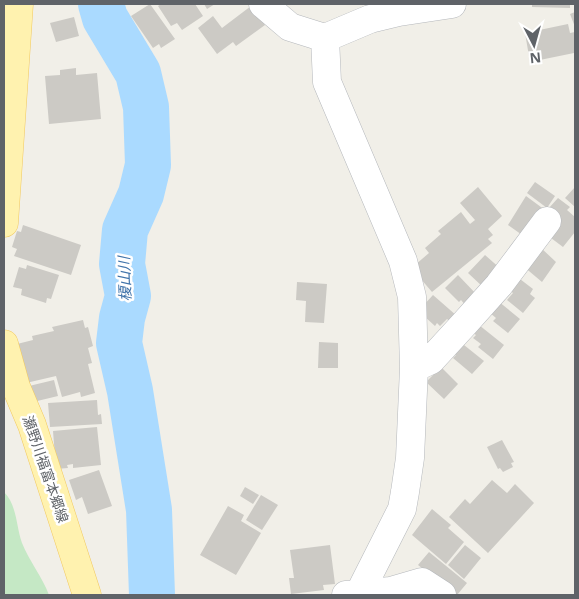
<svg xmlns="http://www.w3.org/2000/svg" width="579" height="599" font-family="'Open Sans','Noto Sans JP',sans-serif">
  <style>
    .green { fill: #c5e8c5 }
    .lines { fill: none; stroke-linecap: round; stroke-linejoin: round }
    .river { stroke: #aadaff; stroke-width: 46 }
    .building { fill: #cccac5 }
    .minor-casing { stroke: #b5b8bc; stroke-width: 29 }
    .major-casing { stroke: #f2c960; stroke-width: 29 }
    .minor { stroke: #fff; stroke-width: 28 }
    .major { stroke: #fff2af; stroke-width: 28 }
    .labels { text-anchor: middle; dominant-baseline: central; stroke-width: 5; stroke-linejoin: round; paint-order: stroke }
    .street-label { font-size: 14px; fill: #5f6368; stroke: #fff }
    .water-label { font-size: 15px; font-style: italic; fill: #4174aa; stroke: #fff }
  </style>
  <rect width="100%" height="100%" fill="#f1efe8"/>
  <!-- green -->
  <path class="green" d="M4,492C17,505 16,526 22,543C29,561 42,576 49,595H4Z"/>
  <g class="lines">
    <!-- river -->
    <path class="river" d="M101,4L105,18L138,73L146,107L148,165L141,194L125,230L122,264L128,296L122,318L119,343L130,391L149,510L152,595"/>
  </g>
  <!-- building -->
  <path class="building" d="M150,4L175,39L161,48L159,44L153,48L131,16Z
    M161,4H195L203,16L182,30L177,23L171,26L158,6Z
    M204,4H215L207,9Z
    M532,4H570V8L532,7Z
    M251,6L265,25L236,46L233,42L217,54L198,28L213,16L222,28Z
    M575,12V27L570,14Z
    M74,17L79,36L56,42L50,23Z
    M568,24L570,33L575,32L574,53L530,62L525,33Z
    M76,68V75L97,73L101,119L49,124L45,76L60,75V70Z
    M535,182L555,196L547,208L527,193Z
    M478,187L502,216L488,229L493,235L488,239L492,243L432,292L415,272V265L429,253L425,248L441,234L438,231L461,212L470,224L475,220L460,203Z
    M575,187V207L565,198Z
    M526,196L545,210L525,237L508,225Z
    M558,198L570,207L567,210L575,217V232L563,247L547,235L560,218L548,209Z
    M23,225L81,245L71,275L14,256L17,249L12,247L17,231L21,232Z
    M540,247L556,262L542,282L523,266Z
    M485,255L502,270L483,287L468,273Z
    M27,265L59,275L51,299L47,298L46,303L21,295L22,289L13,287L19,267L26,269Z
    M458,275L478,296L467,307L461,300L459,302L445,288Z
    M516,276L533,289L530,294L535,298L523,313L507,300L513,293L507,288Z
    M297,282L327,284L324,323L305,322L306,301L296,300Z
    M433,295L457,316L451,322L447,319L440,326L437,323L435,326L424,316L427,313L421,308Z
    M498,301L520,319L508,333L493,321L496,318L489,312Z
    M83,320L85,328L88,327L93,346L88,348L92,363L88,364L95,393L81,397L80,392L62,397L56,376L26,383L17,344L33,340L32,336L54,331L52,327Z
    M479,325L504,345L493,359L478,347L481,344L473,338L476,335L473,333Z
    M319,342L338,343V368H318Z
    M464,345L484,361L472,374L453,358L456,355L452,352L457,347L460,349Z
    M442,368L458,384L444,399L426,382L433,375L429,372Z
    M54,380L58,396L33,402L29,386Z
    M97,400L98,415L101,414L102,424L50,427L48,403Z
    M97,427L101,465L73,468V464L67,465L68,468L56,469L53,431Z
    M502,440L514,462L511,463L513,467L503,472L500,468L498,469L487,447Z
    M99,470L112,506L88,514L82,497L76,500L69,480Z
    M492,480L507,493L515,484L534,503L488,553L449,517L465,499L470,504Z
    M245,487L259,495L253,504L240,496Z
    M261,495L278,505L262,530L246,520Z
    M228,506L244,515L241,521L261,533L236,575L200,555Z
    M432,509L451,525L448,528L464,542L446,564L412,535Z
    M330,545L335,584L323,585L324,590L291,594L289,578H294L290,550Z
    M465,545L481,558L464,579L448,565Z
    M429,552L467,583L457,595L418,565Z"/>
  <g class="lines">
    <!-- minor casing -->
    <g class="minor-casing">
      <path id="minor" d="M263,4L290,27L325,38
        M414,368L431,360L465,323L499,285L547,221
        M360,592L402,509L405,492L410,458L414,368L412,297L403,261L327,82L325,38L370,19L399,12L452,4
        M346,595L391,591L422,582L442,595"/>
    </g>
    <!-- major casing -->
    <g class="major-casing">
      <path id="major" d="M4,223L19,4
        M4,344L16,387L32,425L87,595"/>
    </g>
    <!-- minor -->
    <use href="#minor" class="minor"/>
    <!-- major -->
    <use href="#major" class="major"/>
  </g>
  <g class="labels">
    <!-- street labels -->
    <g class="street-label">
      <text transform="translate(46 469) rotate(71)">瀬野川福富本郷線</text>
    </g>
    <!-- water labels -->
    <g class="water-label">
      <text transform="translate(124 279) rotate(-92)">榎山川</text>
    </g>
  </g>
  <!-- border -->
  <rect width="579" height="599" fill="none" stroke="#5f6368" stroke-width="10"/>
  <!-- north arrow -->
  <g transform="translate(534 45) rotate(174)" stroke="#ffffff" stroke-width="4" paint-order="stroke">
  <path d="M0-4L9 19L0 12L-9 19Z" fill="#5f6368"/>
  <text y="-8" font-size="14" font-weight="bold" text-anchor="middle" fill="#5f6368">N</text>
  </g>
</svg>
